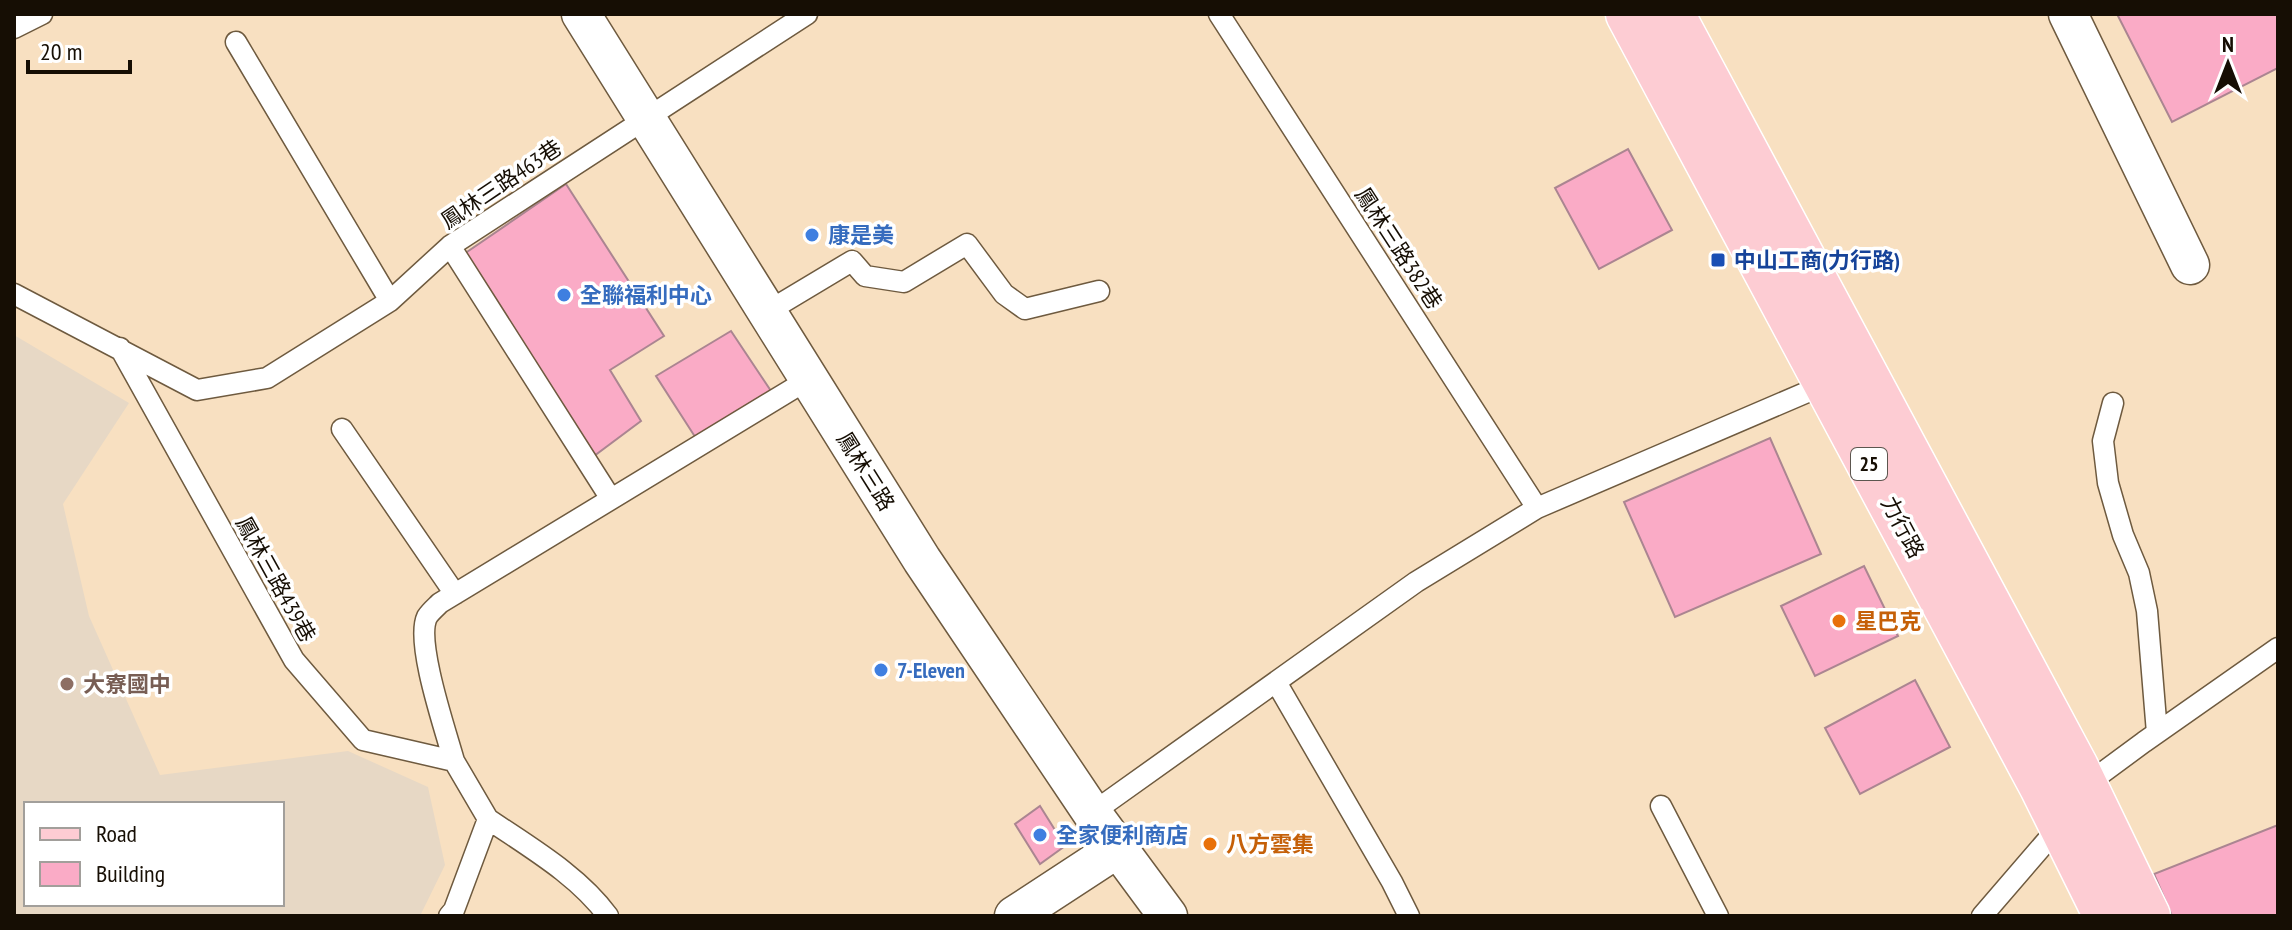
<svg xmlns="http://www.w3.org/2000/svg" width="2292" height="930" font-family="'PT Sans Narrow','Noto Sans TC',sans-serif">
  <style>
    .education { fill: #e7d8c5; fill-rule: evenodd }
    .building { fill: #faabc6; stroke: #ab8591; stroke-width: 2 }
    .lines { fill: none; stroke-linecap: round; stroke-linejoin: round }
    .service-casing { stroke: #6e5a3f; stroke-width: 23 }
    .minor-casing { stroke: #6e5a3f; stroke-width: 41 }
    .primary-casing { stroke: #fff; stroke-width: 47 }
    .service { stroke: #fff; stroke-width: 20 }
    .minor { stroke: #fff; stroke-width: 38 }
    .primary { stroke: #fdccd3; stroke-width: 44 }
    .shop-dot { fill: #3f7fe0; stroke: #fff; stroke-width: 3 }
    .transit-dot { fill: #1a4fb4; stroke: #fff; stroke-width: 3 }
    .food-dot { fill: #e8710a; stroke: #fff; stroke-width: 3 }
    .education-dot { fill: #8d6e63; stroke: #fff; stroke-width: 3 }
    .labels { text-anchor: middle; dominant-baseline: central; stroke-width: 7; stroke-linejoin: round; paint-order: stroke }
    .shield { fill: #fff; stroke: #5c564f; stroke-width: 2 }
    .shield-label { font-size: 20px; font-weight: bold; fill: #160e04 }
    .street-label { font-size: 22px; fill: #160e04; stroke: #fff }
    .shop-label { font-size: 22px; font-weight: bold; fill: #366cbe; stroke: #fff; text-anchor: start }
    .transit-label { font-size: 22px; font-weight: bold; fill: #164399; stroke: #fff; text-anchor: start }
    .food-label { font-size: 22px; font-weight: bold; fill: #c56008; stroke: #fff; text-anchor: start }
    .education-label { font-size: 22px; font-weight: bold; fill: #785e54; stroke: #fff; text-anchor: start }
  </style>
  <rect width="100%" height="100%" fill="#f8e0c1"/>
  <!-- education -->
  <path class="education" d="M14,335L129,403L63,504L89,616L160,775L348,751L428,787L445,865L420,916H14ZM26,804H282V904H26Z"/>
  <!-- building -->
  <path class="building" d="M2117,14H2278V68L2172,122Z
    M1628,149L1672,230L1599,269L1555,188Z
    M566,184L664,336L610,370L641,421L594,456L464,254Z
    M731,331L775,397L699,443L656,376Z
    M1770,438L1821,554L1675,617L1624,502Z
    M1864,566L1898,636L1815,676L1781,606Z
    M1915,680L1950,747L1860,794L1825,728Z
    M1040,806L1065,846L1040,864L1015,824Z
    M2278,825V916H2172L2154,874Z"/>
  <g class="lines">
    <!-- service casing -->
    <g class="service-casing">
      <path id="service" d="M1219,14L1537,508
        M14,28L42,14
        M236,42L390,301
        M450,246L611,499
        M14,294L197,390L267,378L390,301L450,246L807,14
        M767,312L852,261L865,276L904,282L967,244L1004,294L1025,309L1099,291
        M120,348L294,660L363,740L454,761L488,819L454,910L449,916
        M2113,403L2103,441L2108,483L2123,535L2139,573L2147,611L2157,733
        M342,429L455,594
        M1276,682L1392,882L1409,916
        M454,761C446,732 415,642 427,617C430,612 436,607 440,603L809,379
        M2083,787L2144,742L2278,648
        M1661,806L1718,916
        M1092,813L1416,582L1537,508L1826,384
        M488,819C529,847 578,875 608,916
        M1982,916L2063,822"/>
    </g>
    <!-- minor casing -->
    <g class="minor-casing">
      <path id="minor" d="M581,14L922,560L1092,813L1168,916
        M2068,14L2190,265
        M1014,916L1118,848"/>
    </g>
    <!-- primary casing -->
    <g class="primary-casing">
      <path id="primary" d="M1628,14L2042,787L2106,916
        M1672,14L2076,767L2148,916"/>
    </g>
    <!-- service -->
    <use href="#service" class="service"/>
    <!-- minor -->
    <use href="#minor" class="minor"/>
    <!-- primary -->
    <use href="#primary" class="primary"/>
  </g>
  <!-- markers -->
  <g class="shop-dot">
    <circle cx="812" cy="235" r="8"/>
    <circle cx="564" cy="295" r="8"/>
    <circle cx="881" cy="670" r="8"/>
    <circle cx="1040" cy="835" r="8"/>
  </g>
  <rect class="transit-dot" x="1710" y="252" width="16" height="16" rx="4"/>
  <g class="food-dot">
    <circle cx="1839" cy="621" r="8"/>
    <circle cx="1210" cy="844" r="8"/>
  </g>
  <circle class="education-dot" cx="67" cy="684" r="8"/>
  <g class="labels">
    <!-- shield labels -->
    <rect class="shield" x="1851" y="448" width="36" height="32" rx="6"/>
    <g class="shield-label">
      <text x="1869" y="464">25</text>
    </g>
    <!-- street labels -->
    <g class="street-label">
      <text transform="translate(501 184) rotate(-34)">鳳林三路463巷</text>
      <text transform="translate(1399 248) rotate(57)">鳳林三路382巷</text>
      <text transform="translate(866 471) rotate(58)">鳳林三路</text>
      <text transform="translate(1903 527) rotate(62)">力行路</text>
      <text transform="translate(276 579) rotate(61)">鳳林三路439巷</text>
    </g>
    <!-- shop labels -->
    <g class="shop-label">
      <text x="828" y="235">康是美</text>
      <text x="580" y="295">全聯福利中心</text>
      <text x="897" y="670">7-Eleven</text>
      <text x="1056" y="835">全家便利商店</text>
    </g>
    <!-- transit labels -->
    <g class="transit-label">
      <text x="1734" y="260">中山工商(力行路)</text>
    </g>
    <!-- food labels -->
    <g class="food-label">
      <text x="1855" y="621">星巴克</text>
      <text x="1226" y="844">八方雲集</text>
    </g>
    <!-- education labels -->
    <g class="education-label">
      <text x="83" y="684">大寮國中</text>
    </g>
  </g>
  <!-- border -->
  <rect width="2292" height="930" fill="none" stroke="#160e04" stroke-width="32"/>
  <!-- legend -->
  <rect x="24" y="802" width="260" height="104" fill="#ffffff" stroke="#a29f9b" stroke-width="2"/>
  <rect x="40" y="828" width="40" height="12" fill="#fdccd3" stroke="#a29f9b" stroke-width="2"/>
  <text x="96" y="842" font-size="24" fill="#160e04">Road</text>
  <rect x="40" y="862" width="40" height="24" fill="#faabc6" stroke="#a29f9b" stroke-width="2"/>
  <text x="96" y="882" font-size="24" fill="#160e04">Building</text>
  <!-- north arrow -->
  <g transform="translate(2228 64)" stroke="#ffffff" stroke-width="6" paint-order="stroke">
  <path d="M0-6L14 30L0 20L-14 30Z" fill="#160e04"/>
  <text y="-12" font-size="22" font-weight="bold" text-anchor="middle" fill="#160e04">N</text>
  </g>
  <!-- scale -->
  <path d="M28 60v12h102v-12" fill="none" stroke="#160e04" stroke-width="4"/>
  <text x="40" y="60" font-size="24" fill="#160e04" stroke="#ffffff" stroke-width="6" paint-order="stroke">20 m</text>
</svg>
